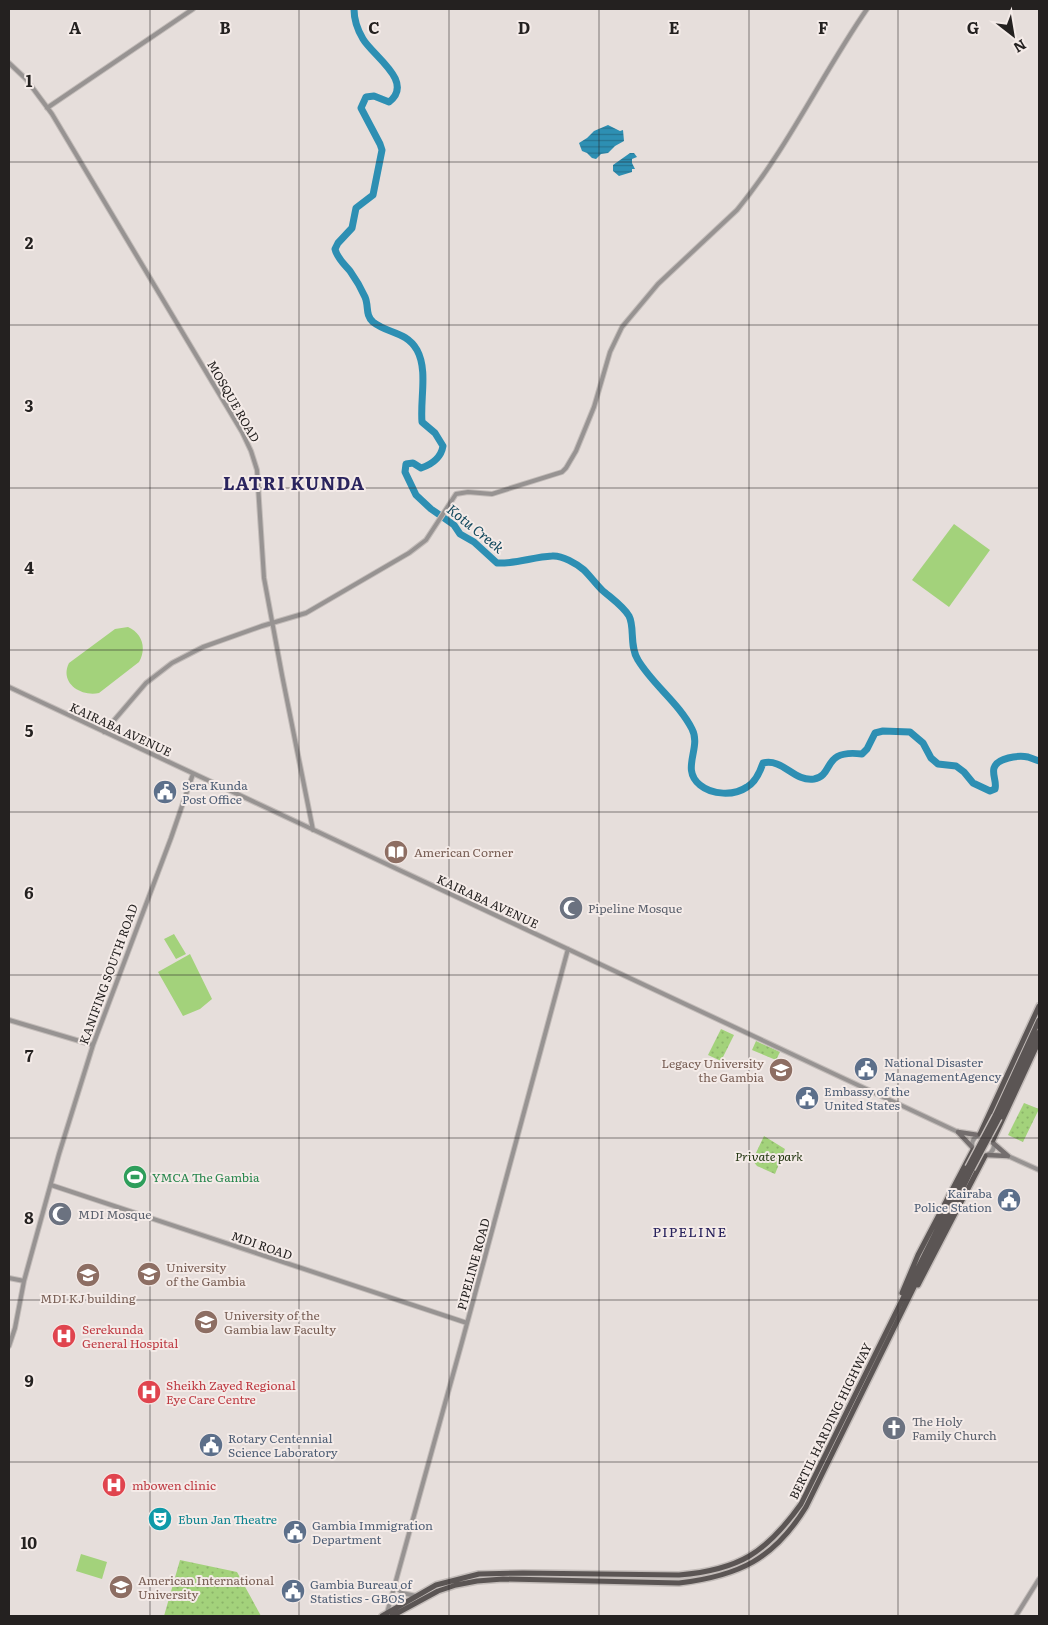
<svg xmlns="http://www.w3.org/2000/svg" width="1048" height="1625" font-family="Literata,serif">
  <style>
    .grass { fill: url(#grass-dots) }
    .pitch { fill: #a3d27b }
    .water { fill: url(#water-rules) }
    .lines { fill: none; stroke-linecap: round; stroke-linejoin: round }
    .river { stroke: #2d8fb3; stroke-width: 7 }
    .tertiary-casing { stroke: #c3bcb9; stroke-width: 6 }
    .secondary-casing { stroke: #c3bcb9; stroke-width: 7 }
    .primary-casing { stroke: #c3bcb9; stroke-width: 8 }
    .tertiary { stroke: #979392; stroke-width: 4 }
    .secondary { stroke: #746e6e; stroke-width: 4.5 }
    .primary { stroke: #5b5554; stroke-width: 5 }
    .primary-bridge-casing { stroke: #c3bcb9; stroke-width: 8; stroke-linecap: butt }
    .primary-bridge { stroke: #5b5554; stroke-width: 5 }
    .grid { fill: none; stroke: #242120; stroke-width: 1; stroke-opacity: 0.55 }
    .labels { text-anchor: middle; dominant-baseline: central; stroke-width: 4; stroke-linejoin: round; paint-order: stroke }
    .street-label { font-size: 12px; fill: #242120; stroke: #f4ebe8 }
    .service-label { font-size: 12px; fill: #4e5e75; stroke: #f4ebe8; text-anchor: start }
    .education-label { font-size: 12px; fill: #785e54; stroke: #f4ebe8; text-anchor: start }
    .worship-label { font-size: 12px; fill: #5b616d; stroke: #f4ebe8; text-anchor: start }
    .park-label { font-size: 12px; font-style: italic; fill: #223510; stroke: #f4ebe8 }
    .leisure-label { font-size: 12px; fill: #27864d; stroke: #f4ebe8; text-anchor: start }
    .health-label { font-size: 12px; fill: #be3a42; stroke: #f4ebe8; text-anchor: start }
    .culture-label { font-size: 12px; fill: #0d838f; stroke: #f4ebe8; text-anchor: start }
    .water-label { font-size: 14px; font-style: italic; fill: #13495d; stroke: #f4ebe8 }
    .neighbourhood-label { font-size: 14px; letter-spacing: 1px; fill: #2a245e; stroke: #f4ebe8 }
    .district-label { font-size: 18px; font-weight: bold; letter-spacing: 1px; fill: #2a245e; stroke: #f4ebe8 }
    .grid-label { font-size: 16px; text-anchor: middle; font-weight: bold; fill: #242120; stroke: #f4ebe8; stroke-width: 4; stroke-linejoin: round; paint-order: stroke }
  </style>
  <defs>
    <pattern id="grass-dots" width="8" height="8" patternUnits="userSpaceOnUse" patternTransform="scale(1.25)"><rect width="8" height="8" fill="#a3d27b"/><path d="M2 2h.1M6 6h.1" fill="none" stroke="#8cb46a" stroke-width="1.8" stroke-linecap="round"/></pattern>
    <pattern id="water-rules" width="6" height="5" patternUnits="userSpaceOnUse" patternTransform="scale(1.25)"><rect width="6" height="5" fill="#2d8fb3"/><path d="M0 2.5h6" fill="none" stroke="#267491"/></pattern>
  </defs>
  <rect width="100%" height="100%" fill="#e6dedb"/>
  <!-- grass -->
  <path class="grass" d="M721,1029L734,1035L721,1061L708,1055Z
    M756,1041L780,1052L776,1060L752,1050Z
    M1024,1103L1039,1109L1023,1142L1008,1135Z
    M764,1136L785,1149L775,1174L757,1166L753,1161L755,1155Z
    M180,1560L237,1572L261,1616H164Z"/>
  <!-- pitch -->
  <path class="pitch" d="M954,524L990,550L949,607L912,580Z
    M128,627C142,633 147,648 139,662L99,693C81,697 59,683 69,663L115,629Z
    M174,934L186,954L176,959L164,939Z
    M190,954L212,999L200,1009L183,1016L158,972Z
    M81,1554L107,1562L102,1579L76,1571Z"/>
  <!-- water -->
  <path class="water" d="M608,125L620,131L623,130L624,141L615,146L608,153L601,154L596,159L592,158L587,153L582,151L579,143L587,138L594,131Z
    M630,153H634L637,157L632,159V163L635,169H632V172L619,176L613,171V165Z"/>
  <g class="lines">
    <!-- river -->
    <path class="river" d="M354,9C354,19 357,29 363,39C373,56 415,82 389,102L374,96L366,97L361,108L380,144L382,150L373,195L356,208L352,228L338,243L335,249C337,258 344,264 350,271C355,278 361,288 365,297C369,306 365,315 373,322C388,334 406,331 417,350C428,370 420,399 422,422L435,433L443,446C441,458 433,464 421,468L413,463L406,464L405,472L416,495L431,509L454,525L460,534L474,542L497,563C516,564 533,557 552,556C562,555 577,564 584,570C590,576 596,584 602,590C611,598 623,606 629,616C635,627 629,646 638,660C653,685 679,703 692,729C702,748 680,769 700,785C712,795 734,796 747,787C756,782 760,772 763,763C783,758 794,782 814,779C835,775 821,749 862,754L867,749L875,733L883,731L910,732L923,743L931,758L938,764L956,766L964,772L973,783L990,791L995,789C997,782 992,775 994,768C997,758 1018,755 1028,757C1031,758 1036,760 1039,761"/>
    <!-- tertiary casing -->
    <g class="tertiary-casing">
      <path id="tertiary" d="M9,63L26,79L52,114L242,432L251,451L257,470L264,578L282,675L313,830
        M47,108L193,9
        M9,687L958,1132
        M104,732L146,683L172,663L203,647L262,626L306,613L409,553L426,540L456,494L468,492L492,494L562,472L566,468L576,451L594,407L610,352L622,327L658,284L737,210C788,148 822,74 867,9
        M9,1020L93,1045
        M972 1145a11 11 0 1 1 22 0a11 11 0 1 1-22 0Z
        M1008,1156L1039,1170
        M51,1185L467,1323
        M9,1278L24,1281
        M9,1346L15,1328L24,1281L59,1154L93,1045L171,838L193,774
        M394,1584L402,1593L416,1596
        M387,1613L462,1342L568,949
        M1016,1616L1039,1579"/>
    </g>
    <!-- secondary casing -->
    <g class="secondary-casing">
      <path id="secondary" d="M958,1132L972,1147
        M958,1132L978,1135
        M993,1143L1008,1156
        M987,1155L1008,1156"/>
    </g>
    <!-- primary casing -->
    <g class="primary-casing">
      <path id="primary" d="M995,1116L1039,1020
        M999,1118L1039,1032
        M980,1134L1039,1006
        M993,1140L1039,1041
        M918,1285L985,1156
        M902,1293L918,1255L973,1150
        M382,1616L436,1585L479,1574L523,1573L679,1575C739,1570 766,1553 801,1504L968,1167
        M392,1616L438,1591L456,1585L477,1581L503,1579L679,1583C739,1576 774,1559 806,1507L972,1169"/>
    </g>
    <!-- tertiary -->
    <use href="#tertiary" class="tertiary"/>
    <!-- secondary -->
    <use href="#secondary" class="secondary"/>
    <!-- primary -->
    <use href="#primary" class="primary"/>
    <!-- primary-bridge casing -->
    <g class="primary-bridge-casing">
      <path id="primary-bridge" d="M968,1167L995,1116
        M972,1169L999,1118"/>
    </g>
    <!-- primary-bridge -->
    <use href="#primary-bridge" class="primary-bridge"/>
  </g>
  <!-- grid -->
  <path class="grid" d="M150,9V1616M299,9V1616M449,9V1616M599,9V1616M749,9V1616M898,9V1616M9,162H1039M9,325H1039M9,488H1039M9,650H1039M9,812H1039M9,975H1039M9,1138H1039M9,1300H1039M9,1462H1039"/>
  <!-- icons -->
  <defs>
    <g id="civic-disc" transform="scale(1.25)"><circle r="9.5" fill="#5c6f8a" stroke="#f4ebe8"/><path d="M-.6-6.5H3V-4.5H.6V-3L4-1V1h2V6H-6V1h2V-1L-.6-3ZM-1.2 2.5V6h2.4V2.5Z" fill="#fff"/></g>
    <g id="library-disc" transform="scale(1.25)"><circle r="9.5" fill="#8d6e63" stroke="#f4ebe8"/><path d="M-6-4Q-3-5.5-.7-3.5V5Q-3 3-6 4ZM6-4Q3-5.5 .7-3.5V5Q3 3 6 4Z" fill="#fff"/></g>
    <g id="mosque-disc" transform="scale(1.25)"><circle r="9.5" fill="#6b7280" stroke="#f4ebe8"/><path d="M3.5-4.9A6 6 0 1 0 3.5 4.9A5 5 0 1 1 3.5-4.9Z" fill="#fff"/></g>
    <g id="university-disc" transform="scale(1.25)"><circle r="9.5" fill="#8d6e63" stroke="#f4ebe8"/><path d="M0-5L7-2L0 1L-7-2ZM-4 1L0 2.5L4 1V4Q0 6-4 4Z" fill="#fff"/></g>
    <g id="stadium-disc" transform="scale(1.25)"><circle r="9.5" fill="#2e9e5b" stroke="#f4ebe8"/><path d="M0-5a6.5 5 0 1 0 0 10a6.5 5 0 1 0 0-10ZM-3.5-1.8h7v3.6h-7Z" fill="#fff"/></g>
    <g id="hospital-disc" transform="scale(1.25)"><circle r="9.5" fill="#e0444e" stroke="#f4ebe8"/><path d="M-5-5h3v3.5h4V-5h3V5h-3V1.5h-4V5h-3Z" fill="#fff"/></g>
    <g id="church-disc" transform="scale(1.25)"><circle r="9.5" fill="#6b7280" stroke="#f4ebe8"/><path d="M-1.2-6h2.4v3.5h3.3v2.4h-3.3V6h-2.4V-.1h-3.3v-2.4h3.3Z" fill="#fff"/></g>
    <g id="theatre-disc" transform="scale(1.25)"><circle r="9.5" fill="#0f9aa8" stroke="#f4ebe8"/><path d="M-5-5.5Q0-4 5-5.5V0Q5 5 0 6Q-5 5-5 0ZM-3.3-2.5H-1v1.5H-3.3ZM1-2.5H3.3v1.5H1ZM-2.8 1Q0 5.5 2.8 1Z" fill="#fff"/></g>
  </defs>
  <g fill-rule="evenodd">
    <use href="#civic-disc" x="165" y="792"/>
    <use href="#library-disc" x="396" y="852"/>
    <use href="#mosque-disc" x="571" y="908"/>
    <use href="#civic-disc" x="866" y="1069"/>
    <use href="#university-disc" x="781" y="1070"/>
    <use href="#civic-disc" x="807" y="1098"/>
    <use href="#stadium-disc" x="135" y="1177"/>
    <use href="#civic-disc" x="1009" y="1200"/>
    <use href="#mosque-disc" x="60" y="1214"/>
    <use href="#university-disc" x="149" y="1274"/>
    <use href="#university-disc" x="88" y="1275"/>
    <use href="#university-disc" x="206" y="1322"/>
    <use href="#hospital-disc" x="64" y="1336"/>
    <use href="#hospital-disc" x="149" y="1392"/>
    <use href="#church-disc" x="894" y="1428"/>
    <use href="#civic-disc" x="211" y="1445"/>
    <use href="#hospital-disc" x="114" y="1485"/>
    <use href="#theatre-disc" x="160" y="1519"/>
    <use href="#civic-disc" x="295" y="1532"/>
    <use href="#university-disc" x="121" y="1587"/>
    <use href="#civic-disc" x="293" y="1591"/>
  </g>
  <g class="labels">
    <!-- street labels -->
    <g class="street-label">
      <text transform="translate(234 401) rotate(60)">MOSQUE ROAD</text>
      <text transform="translate(121 729) rotate(25)">KAIRABA AVENUE</text>
      <text transform="translate(488 901) rotate(25)">KAIRABA AVENUE</text>
      <text transform="translate(108 974) rotate(-70)">KANIFING SOUTH ROAD</text>
      <text transform="translate(262 1245) rotate(19)">MDI ROAD</text>
      <text transform="translate(473 1264) rotate(-75)">PIPELINE ROAD</text>
      <text transform="translate(830 1421) rotate(-64)">BERTIL HARDING HIGHWAY</text>
    </g>
    <!-- service labels -->
    <g class="service-label">
      <text x="182" y="785">Sera Kunda<tspan x="182" dy="14">Post Office</tspan></text>
      <text x="884" y="1062">National Disaster<tspan x="884" dy="14">ManagementAgency</tspan></text>
      <text x="824" y="1091">Embassy of the<tspan x="824" dy="14">United States</tspan></text>
      <text x="992" y="1193" text-anchor="end">Kairaba<tspan x="992" dy="14">Police Station</tspan></text>
      <text x="228" y="1438">Rotary Centennial<tspan x="228" dy="14">Science Laboratory</tspan></text>
      <text x="312" y="1525">Gambia Immigration<tspan x="312" dy="14">Department</tspan></text>
      <text x="310" y="1584">Gambia Bureau of<tspan x="310" dy="14">Statistics - GBOS</tspan></text>
    </g>
    <!-- education labels -->
    <g class="education-label">
      <text x="414" y="852">American Corner</text>
      <text x="764" y="1063" text-anchor="end">Legacy University<tspan x="764" dy="14">the Gambia</tspan></text>
      <text x="166" y="1267">University<tspan x="166" dy="14">of the Gambia</tspan></text>
      <text x="88" y="1298" text-anchor="middle">MDI KJ building</text>
      <text x="224" y="1315">University of the<tspan x="224" dy="14">Gambia law Faculty</tspan></text>
      <text x="138" y="1580">American International<tspan x="138" dy="14">University</tspan></text>
    </g>
    <!-- worship labels -->
    <g class="worship-label">
      <text x="588" y="908">Pipeline Mosque</text>
      <text x="78" y="1214">MDI Mosque</text>
      <text x="912" y="1421">The Holy<tspan x="912" dy="14">Family Church</tspan></text>
    </g>
    <!-- park labels -->
    <g class="park-label">
      <text x="769" y="1156">Private park</text>
    </g>
    <!-- leisure labels -->
    <g class="leisure-label">
      <text x="152" y="1177">YMCA The Gambia</text>
    </g>
    <!-- health labels -->
    <g class="health-label">
      <text x="82" y="1329">Serekunda<tspan x="82" dy="14">General Hospital</tspan></text>
      <text x="166" y="1385">Sheikh Zayed Regional<tspan x="166" dy="14">Eye Care Centre</tspan></text>
      <text x="132" y="1485">mbowen clinic</text>
    </g>
    <!-- culture labels -->
    <g class="culture-label">
      <text x="178" y="1519">Ebun Jan Theatre</text>
    </g>
    <!-- water labels -->
    <g class="water-label">
      <text transform="translate(476 528) rotate(39)">Kotu Creek</text>
    </g>
    <!-- neighbourhood labels -->
    <g class="neighbourhood-label">
      <text x="690" y="1231">PIPELINE</text>
    </g>
    <!-- district labels -->
    <g class="district-label">
      <text x="294" y="482">LATRI KUNDA</text>
    </g>
  </g>
  <g class="grid-label">
    <text x="75" y="34">A</text>
    <text x="225" y="34">B</text>
    <text x="374" y="34">C</text>
    <text x="524" y="34">D</text>
    <text x="674" y="34">E</text>
    <text x="823" y="34">F</text>
    <text x="973" y="34">G</text>
    <text x="29" y="87">1</text>
    <text x="29" y="249">2</text>
    <text x="29" y="412">3</text>
    <text x="29" y="574">4</text>
    <text x="29" y="737">5</text>
    <text x="29" y="899">6</text>
    <text x="29" y="1062">7</text>
    <text x="29" y="1224">8</text>
    <text x="29" y="1387">9</text>
    <text x="29" y="1549">10</text>
  </g>
  <!-- border -->
  <rect width="1048" height="1625" fill="none" stroke="#242120" stroke-width="20"/>
  <!-- north arrow -->
  <g transform="translate(1013 35) rotate(149)" stroke="#f4ebe8" stroke-width="4" paint-order="stroke">
  <path d="M0-4L9 19L0 12L-9 19Z" fill="#242120"/>
  <text y="-8" font-size="14" font-weight="bold" text-anchor="middle" fill="#242120">N</text>
  </g>
</svg>
